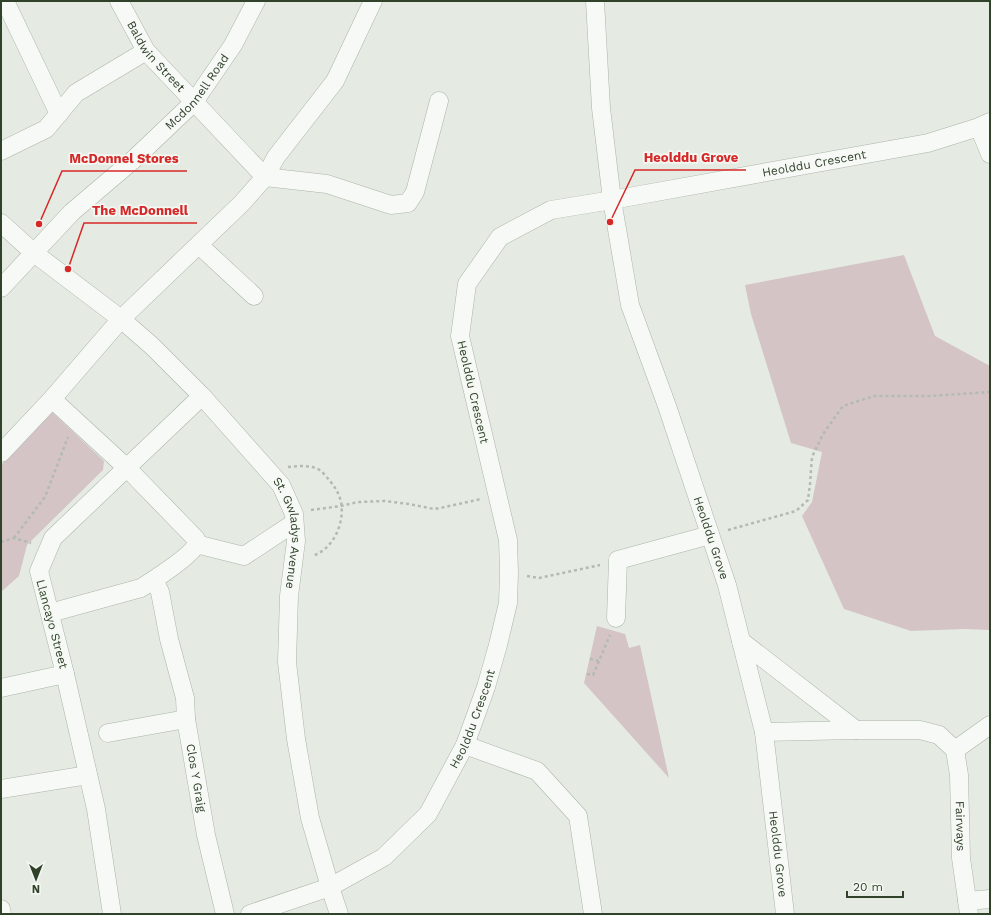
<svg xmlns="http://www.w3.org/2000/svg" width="991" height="915" font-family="'Work Sans',sans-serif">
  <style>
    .green { fill: #d4c4c6 }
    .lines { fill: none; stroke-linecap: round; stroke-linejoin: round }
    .minor-casing { stroke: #abb5a8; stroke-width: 19 }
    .path { stroke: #b3bbb0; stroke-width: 2.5; stroke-dasharray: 3 3; stroke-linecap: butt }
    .minor { stroke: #f6f9f5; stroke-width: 18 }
    .labels { text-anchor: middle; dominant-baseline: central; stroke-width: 3.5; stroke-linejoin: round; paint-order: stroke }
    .street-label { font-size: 12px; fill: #31422b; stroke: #f4f8f2 }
    .leader { fill: none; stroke: #d62828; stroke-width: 1.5 }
    .callout-dot { fill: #d62828; stroke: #f4f8f2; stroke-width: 1.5 }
    .callout-label { font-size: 13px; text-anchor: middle; font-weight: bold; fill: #d62828; stroke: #f4f8f2; stroke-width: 3.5; stroke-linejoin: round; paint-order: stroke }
  </style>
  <rect width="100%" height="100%" fill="#e5ebe3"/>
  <!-- green -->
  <path class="green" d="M904,255L935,336L990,366V630L964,629L911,631L844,609L802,516L812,502L822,452L791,443L751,314L745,285Z
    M52,412L104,461L103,470L27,545L19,576L1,592V465Z
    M597,626L625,634L629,648L640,645L669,778L584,683Z"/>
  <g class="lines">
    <!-- minor casing -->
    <g class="minor-casing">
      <g id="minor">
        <path d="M5,1L59,114"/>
        <path id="s1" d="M119,1L146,51L265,177L327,184L391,205L408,203L415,192L439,101"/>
        <path id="s2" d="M595,1L601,108L612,200L630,305L667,406L727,585L741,641L764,732L785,914"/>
        <path d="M979,127L990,154"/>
        <path d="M1,151L46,129L76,93L146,51"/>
        <path id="s3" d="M1,223L34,253L121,319L152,346L202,396L281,485L294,514L296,541L289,596L287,662L296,739L310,818L330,887L339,914"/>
        <path d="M199,245L254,296"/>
        <path id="s4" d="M1,288L72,212L132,161L194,102L233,45L256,1"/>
        <path d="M1,453L52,399L121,319L242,203L265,177L276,157L335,81L373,1"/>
        <path d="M196,544L244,556L294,523"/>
        <path d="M154,580L160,592L169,639L185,698L186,719"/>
        <path d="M50,613L141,588C152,581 191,556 196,545C196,543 196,541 196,539L127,468L52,399"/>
        <path d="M616,618L618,560L710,535"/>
        <path d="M741,641L856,730"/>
        <path d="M1,688L65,674"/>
        <path id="s5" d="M764,732L856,730H920L939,735L955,750L959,775L961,858L969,914"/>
        <path id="s6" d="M108,733L186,719L206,835L225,914"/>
        <path d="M465,745L537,771L578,816L593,914"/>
        <path d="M955,750L990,725"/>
        <path d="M1,789L88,775"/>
        <path d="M967,901L990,899"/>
        <path d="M1,909L2,914"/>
        <path d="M112,914L96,809L65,674L39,571L53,538L202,396"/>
        <path id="s7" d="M250,914L330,887L384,857L428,814L465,745L486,687L498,645L508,603L509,573L508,540L460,336L467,284L500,237L551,210L612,200L928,143L979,127L990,122"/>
      </g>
    </g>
    <!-- path -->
    <path class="path" d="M288,467C297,466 306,465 316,468C321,470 326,476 329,480C335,487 339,493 341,502C345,523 333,550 312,556
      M311,510L341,506L358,502L385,501L409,504L434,509L445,507L481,499
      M728,530L796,511L808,500L810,484L812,457L823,434L843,406L874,396H930L990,392
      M14,538L45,497L68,437
      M1,542L14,538L31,543
      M527,576L539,578L600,565
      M590,659L599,661
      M587,674L593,675L610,635"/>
    <!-- minor -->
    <use href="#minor" class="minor"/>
  </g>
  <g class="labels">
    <!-- street labels -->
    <g class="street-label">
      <text stroke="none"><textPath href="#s1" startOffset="67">Baldwin Street</textPath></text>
      <text stroke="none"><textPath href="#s4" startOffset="278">Mcdonnell Road</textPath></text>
      <text stroke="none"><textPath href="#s7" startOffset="1142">Heolddu Crescent</textPath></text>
      <text transform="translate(473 392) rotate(77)">Heolddu Crescent</text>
      <text stroke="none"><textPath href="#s3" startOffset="434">St. Gwladys Avenue</textPath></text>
      <text stroke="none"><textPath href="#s2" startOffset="553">Heolddu Grove</textPath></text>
      <text transform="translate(52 624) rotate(75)">Llancayo Street</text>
      <text stroke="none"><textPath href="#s7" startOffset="313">Heolddu Crescent</textPath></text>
      <text stroke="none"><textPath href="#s6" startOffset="139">Clos Y Graig</textPath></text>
      <text stroke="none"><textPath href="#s5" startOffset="274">Fairways</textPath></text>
      <text stroke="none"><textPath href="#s2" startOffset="877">Heolddu Grove</textPath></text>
    </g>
  </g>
  <!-- callouts -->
  <path class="leader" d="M610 222L635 170H746M39 224L62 171H187M68 269L84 223H197"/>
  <g class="callout-dot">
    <circle cx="610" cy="222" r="4"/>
    <circle cx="39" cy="224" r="4"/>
    <circle cx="68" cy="269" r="4"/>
  </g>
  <g class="callout-label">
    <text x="691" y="162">Heolddu Grove</text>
    <text x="124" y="163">McDonnel Stores</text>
    <text x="140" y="215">The McDonnell</text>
  </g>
  <!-- border -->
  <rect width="991" height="915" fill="none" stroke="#31422b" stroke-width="4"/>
  <!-- north arrow -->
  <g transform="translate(36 879) rotate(180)" stroke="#f4f8f2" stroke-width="3" paint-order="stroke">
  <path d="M0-3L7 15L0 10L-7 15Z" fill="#31422b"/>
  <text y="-6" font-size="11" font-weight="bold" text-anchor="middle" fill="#31422b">N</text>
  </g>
  <!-- scale -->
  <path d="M847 891v6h56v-6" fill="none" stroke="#31422b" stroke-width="2"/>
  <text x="853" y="891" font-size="12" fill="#31422b" stroke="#f4f8f2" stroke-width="3" paint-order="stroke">20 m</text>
</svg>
